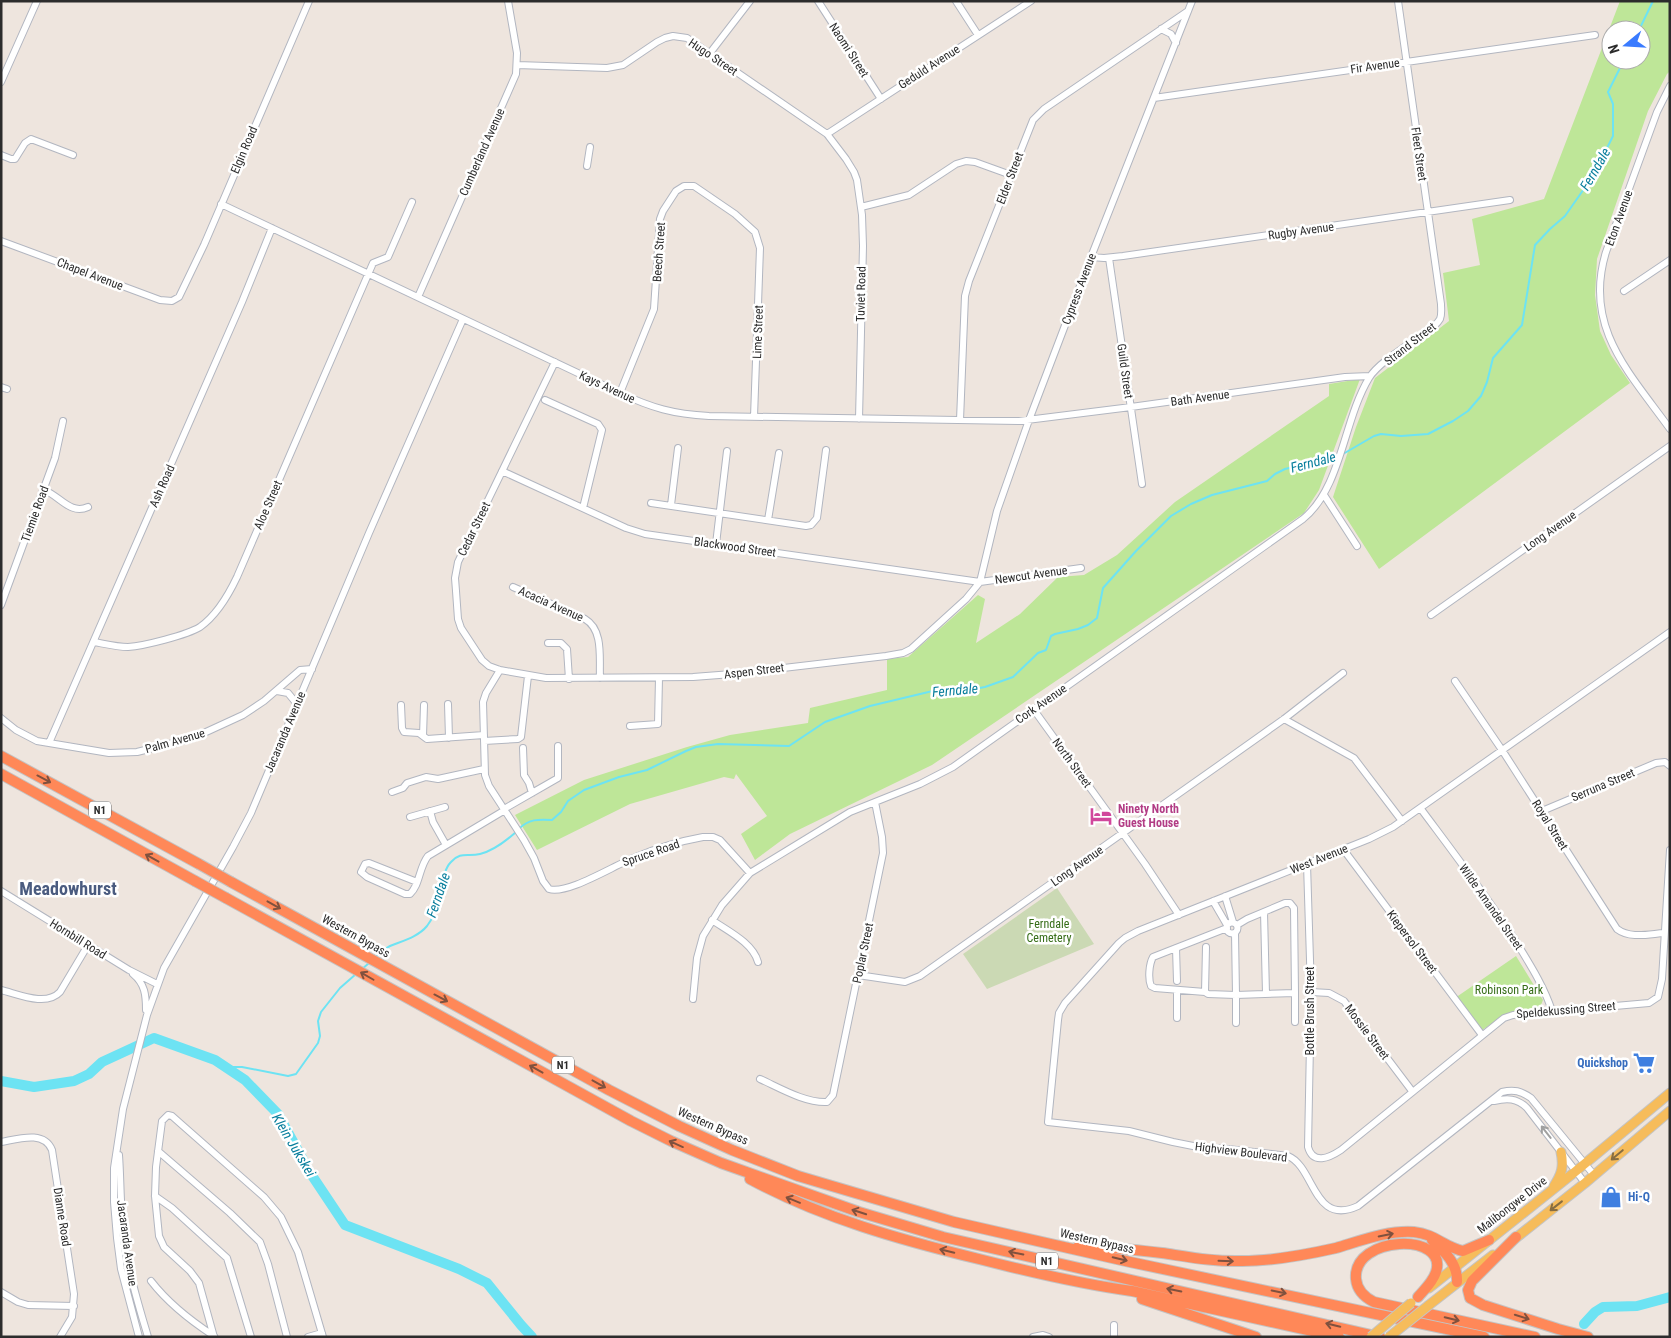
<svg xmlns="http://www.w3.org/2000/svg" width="1671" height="1338" font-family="'Roboto Condensed',sans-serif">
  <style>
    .green { fill: #bee698; fill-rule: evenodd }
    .cemetery { fill: #cbd9b4 }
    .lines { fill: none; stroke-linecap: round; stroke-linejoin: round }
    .stream { stroke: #6de3f3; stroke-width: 2 }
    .river { stroke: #6de3f3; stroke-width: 10 }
    .minor-casing { stroke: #b2b6c0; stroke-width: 8 }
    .major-casing { stroke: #c4c4c4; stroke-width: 11 }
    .highway-casing { stroke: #c4c4c4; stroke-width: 12 }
    .minor { stroke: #fff; stroke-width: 6 }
    .major { stroke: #f6bc5b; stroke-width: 9 }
    .highway { stroke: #ff8858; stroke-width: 10 }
    .major-bridge-casing { stroke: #c4c4c4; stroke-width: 11; stroke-linecap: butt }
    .highway-bridge-casing { stroke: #c4c4c4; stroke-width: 12; stroke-linecap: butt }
    .major-bridge { stroke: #f6bc5b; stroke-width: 9 }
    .highway-bridge { stroke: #ff8858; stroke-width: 10 }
    .oneway { stroke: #80513e }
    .oneway2 { stroke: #a0a0a0 }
    .oneway3 { stroke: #876d41 }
    .labels { text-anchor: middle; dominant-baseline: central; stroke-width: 5; stroke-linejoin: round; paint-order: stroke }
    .shield { fill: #fff; stroke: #6b6b6b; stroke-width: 1 }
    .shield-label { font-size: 11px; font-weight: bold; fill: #2c2c2c }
    .street-label { font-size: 12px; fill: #2c2c2c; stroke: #fff }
    .hotel-label { font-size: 12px; font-weight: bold; fill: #b23c85; stroke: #fff; text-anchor: start }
    .park-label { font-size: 12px; fill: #366d18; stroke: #fff }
    .shop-label { font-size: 12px; font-weight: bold; fill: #366cbe; stroke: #fff; text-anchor: end }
    .water-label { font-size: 14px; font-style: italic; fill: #087e9c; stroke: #fff }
    .district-label { font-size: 18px; font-weight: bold; fill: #4a5b7f; stroke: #fff }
  </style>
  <rect width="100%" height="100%" fill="#eee5de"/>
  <!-- green -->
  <path class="green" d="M1620,1H1670V71L1667,74L1648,111L1597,259L1595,295L1600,331L1611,355L1630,383L1379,569L1333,497L1356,427L1375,378L1449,321L1443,273L1480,265L1472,219L1544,199ZM1611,30H1641V60H1611Z
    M1360,379L1319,490L1304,513L932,765L790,834L755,860L741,834L767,816L736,774L734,779L724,777L630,804L537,850L515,815L584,780L687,747L730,735L808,723L810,708L887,690V659L908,657L978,595L985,599L976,643L1020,614L1058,577L1084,575L1117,555L1175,502L1329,396V384Z
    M1516,956L1543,1000L1539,1010L1501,1017L1481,1031L1455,998Z"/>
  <!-- cemetery -->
  <path class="cemetery" d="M1057,888L1094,944L987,989L963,954Z"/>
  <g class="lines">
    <!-- stream -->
    <path class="stream" d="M1639,30L1653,1
      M1343,454L1374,436L1381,434L1401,436L1428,434L1453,421L1468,411L1481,396L1487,382L1493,358L1522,325L1535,245L1550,229L1565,216L1593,176L1613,136V104L1608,92L1624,60
      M519,829C528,819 539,819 552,820L561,812L568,801L584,790L619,777L647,770L686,751L696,747L718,744L789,746L825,722L870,706L941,689L963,691L985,687L1013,677L1038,653L1046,650L1051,636L1055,634L1078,629L1088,625L1097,618L1103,588L1136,551L1171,516L1191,504L1212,495L1267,481L1275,474L1285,469L1339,456
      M374,958C379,954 384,949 390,946C402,941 418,937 427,926C434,917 438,905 441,894C443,884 443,870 451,862C461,851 467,857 480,854C492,851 507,840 516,832
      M361,970L369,963
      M224,1067H242L288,1076L296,1074L318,1043L320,1036L318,1021L321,1012L340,988L356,974"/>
    <!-- river -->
    <path class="river" d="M1,1081L34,1087L74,1081L89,1074L102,1062L154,1038L215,1060L245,1080L278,1114L309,1171L345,1225L459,1269L487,1283L521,1325L532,1337
      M1584,1324L1595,1312L1603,1307L1637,1306L1670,1297"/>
    <!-- minor casing -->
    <g class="minor-casing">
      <path id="minor" d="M818,1L881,99
        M956,1L978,35
        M1161,29L1171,34L1176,43
        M710,53L750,1
        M517,65L607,68L623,65L657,42L665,38L673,36L687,38L827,134L846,159L854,172L857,180L862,215L863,246L859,419
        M1,82L37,1
        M1670,86L1657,112L1606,252C1583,327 1629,372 1670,429
        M1154,98L1595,35
        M827,134L1031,1
        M1,155L11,159H15L25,143L31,139L73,155
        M587,166L590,147
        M221,204L620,393C652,408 673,414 709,416L1019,421L1131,407L1345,377L1370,376
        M861,207L909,195L956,164L966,161L975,162L1011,175
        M1,241L160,300L172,301L179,297L204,245L309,1
        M1091,257L1104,258L1123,256L1510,200
        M1109,258L1142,484
        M1624,291L1670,260
        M418,297L516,74L517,53L508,1
        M555,362L458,562L455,578L456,591L458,619L461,628L482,660L489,666L500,670L546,678L693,677L732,674L886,656L903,653L911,649L966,599L980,582L997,511L1029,420L1091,257L1192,1
        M1,387L7,389
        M620,393L654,309L660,219L663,211L676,191L684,186H694L735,214L755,232L760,248L754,417
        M545,400L598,424L602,430L583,508
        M960,420L965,296L969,281L1033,120L1044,109L1188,11
        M502,471L626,528L645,534L980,582L1081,568
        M44,490C60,496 70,515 88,507
        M1324,495L1357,546
        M651,503L806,526L811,525L817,518L826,450
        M671,505L678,448
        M768,520L779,453
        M716,544L727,451
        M513,587L585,619C604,630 599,659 600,678
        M1,605L55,458L63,421
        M1431,615L1670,446
        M94,642C105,644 117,647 128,647C144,646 187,635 200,627C217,615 228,596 237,577L373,263L388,257L412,202
        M548,643H561L567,649L569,679
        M500,670L486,693L483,702L485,775L489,786L524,840L534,858L543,881L549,889C568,895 616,864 636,857C657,848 681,841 703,837H713L720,840L750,873
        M1455,681L1502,750L1617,929C1630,939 1649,934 1664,933
        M277,691L288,693L297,704
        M448,704L449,738
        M401,705L402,728L404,732L419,733L427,739L484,735
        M1034,710L1145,864L1179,915
        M1,718L16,730L37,741L109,753L137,752L193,738L243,715L264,701L300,670L312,669
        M1284,719L1354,758L1402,821
        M630,726L658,724L659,678
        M423,736L424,705
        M484,741L518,739L521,737L528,676
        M49,743L242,302L272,228
        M523,748L524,775L529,783L532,793
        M392,792L403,788L407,783L426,777L438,779L484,769
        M504,809L558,778V746
        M1421,809C1453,852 1486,895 1515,940C1529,963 1544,986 1552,1011
        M430,811L433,822L446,845
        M1542,811L1656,763L1665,762L1670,766
        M410,817L445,807
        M1343,849L1482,1035
        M1307,864L1311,992L1308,1147C1313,1165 1329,1158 1341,1150L1504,1018L1513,1015L1649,1003L1658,997L1662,979L1670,850
        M417,882L369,863L365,864L361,872L367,877L405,894H410C420,885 419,867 428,856L505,810
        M1,891L129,970L157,984
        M1225,896L1233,922
        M1213,901L1227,925
        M1264,912L1266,994
        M712,920C728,931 753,943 758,962
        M1226.5 928a5.5 5.5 0 1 1 11 0a5.5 5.5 0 1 1-11 0Z
        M1227,928L1153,957C1149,964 1148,979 1151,986L1155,988L1205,992L1208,994L1236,995L1235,933
        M1176,948L1177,981
        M133,974C145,984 146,995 146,1010
        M858,975L905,982L920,976L1222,763L1284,719L1343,673
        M1,990C18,994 46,1007 60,992L88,945
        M1177,990V1018
        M1205,992L1206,947
        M1311,992L1329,993L1344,1001L1412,1091
        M1295,993V1022
        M693,999L697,958L703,936L722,905L750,873L850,812L920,784L953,767L1303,519C1342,487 1343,421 1369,378C1378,363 1408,345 1423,334C1429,330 1436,326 1440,319C1442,314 1441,309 1441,304L1398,1
        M1236,1023V995L1295,993L1294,908L1290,903H1285L1247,919L1237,925
        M760,1079C780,1088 805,1103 827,1102L833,1095L883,853L882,837L875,802
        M1494,1101C1507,1098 1517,1098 1527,1108L1585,1183
        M1,1142C18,1139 44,1130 52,1150L74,1294L72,1317L60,1337
        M158,1151L230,1213L260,1242L268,1264L287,1337
        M119,1155C121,1182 120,1209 124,1236C128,1271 138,1303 148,1337
        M1594,1175L1531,1098C1521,1091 1514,1089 1502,1092L1358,1206C1313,1227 1315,1167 1288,1156L1228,1149L1198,1147L1173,1142L1129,1131L1048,1122L1058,1020L1059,1013L1065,1003L1119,943L1125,938L1138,931L1369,839L1393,827L1670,632
        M155,1196L172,1208L227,1258L251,1337
        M151,1281C168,1303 191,1321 214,1336
        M1,1292L18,1302L28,1305L74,1306
        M139,1337L121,1269L117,1238L114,1202V1168L123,1109L147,1015L164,968L233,847L251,813L369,533L463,319
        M214,1337L199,1283L190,1271L164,1247L159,1236L155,1196L156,1167L162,1121L168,1115L172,1116L181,1124L264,1197L281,1217L298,1252L323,1337
        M308,1337L322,1333
        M1033,1337L1043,1335L1049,1337
        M1114,1337V1325"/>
    </g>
    <!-- major casing -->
    <g class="major-casing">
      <path id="major" d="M1554,1186C1562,1174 1564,1166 1561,1152
        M1512,1241L1585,1183L1670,1111
        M1429,1288L1576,1171L1670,1093
        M1429,1305L1493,1255"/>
    </g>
    <!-- highway casing -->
    <g class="highway-casing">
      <path id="highway" d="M1,756L199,864
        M1,774L195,881
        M231,882L609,1090L679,1126L732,1150L798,1176L954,1222L1130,1262L1484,1337
        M226,898L631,1121L671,1141L721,1163L859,1212L943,1237L1380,1337
        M750,1179C822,1218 901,1240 979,1259C1030,1272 1080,1284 1132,1291L1339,1337
        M1516,1237L1472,1281L1468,1290L1470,1298L1483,1305L1558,1329L1588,1337
        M1432,1240C1445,1252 1458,1264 1457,1282
        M1079,1245C1107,1247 1135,1250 1162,1253C1189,1257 1215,1262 1242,1261C1273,1261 1305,1255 1336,1248C1360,1241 1388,1230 1414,1232C1435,1234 1444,1247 1463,1251L1489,1240
        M1418,1297C1424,1290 1433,1282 1436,1272C1449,1232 1352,1235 1356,1279C1357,1290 1364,1297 1374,1302L1535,1337
        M1142,1299L1256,1337"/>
    </g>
    <!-- minor -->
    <use href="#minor" class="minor"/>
    <!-- major -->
    <use href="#major" class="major"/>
    <!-- highway -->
    <use href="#highway" class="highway"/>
    <!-- major-bridge casing -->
    <g class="major-bridge-casing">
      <path id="major-bridge" d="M1371,1337L1411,1303
        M1389,1337L1429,1305"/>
    </g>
    <!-- highway-bridge casing -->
    <g class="highway-bridge-casing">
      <path id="highway-bridge" d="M199,864L231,882
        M195,881L226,898"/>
    </g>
    <!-- major-bridge -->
    <use href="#major-bridge" class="major-bridge"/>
    <!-- highway-bridge -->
    <use href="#highway-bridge" class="highway-bridge"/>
  </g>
  <!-- one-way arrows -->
  <defs><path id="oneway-shaft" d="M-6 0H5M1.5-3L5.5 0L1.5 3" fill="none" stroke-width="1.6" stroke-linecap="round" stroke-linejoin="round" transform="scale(1.25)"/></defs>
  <g class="oneway">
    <use href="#oneway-shaft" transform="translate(44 779) rotate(28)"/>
    <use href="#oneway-shaft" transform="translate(152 858) rotate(-151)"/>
    <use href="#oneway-shaft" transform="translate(274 905) rotate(29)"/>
    <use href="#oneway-shaft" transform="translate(367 976) rotate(-150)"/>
    <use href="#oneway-shaft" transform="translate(441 998) rotate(28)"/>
    <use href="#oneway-shaft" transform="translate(536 1069) rotate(-151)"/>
    <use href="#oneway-shaft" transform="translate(599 1084) rotate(29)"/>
    <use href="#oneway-shaft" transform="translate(676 1144) rotate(-156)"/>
    <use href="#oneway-shaft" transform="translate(793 1200) rotate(-158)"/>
    <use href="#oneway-shaft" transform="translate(859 1212) rotate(-162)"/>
    <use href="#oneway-shaft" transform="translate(1386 1235) rotate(-11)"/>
    <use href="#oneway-shaft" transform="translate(947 1251) rotate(-166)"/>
    <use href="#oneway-shaft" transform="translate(1016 1253) rotate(-168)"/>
    <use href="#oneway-shaft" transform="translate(1120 1259) rotate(13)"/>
    <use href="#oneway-shaft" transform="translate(1226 1261) rotate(2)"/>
    <use href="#oneway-shaft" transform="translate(1174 1290) rotate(-168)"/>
    <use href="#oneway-shaft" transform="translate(1279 1292) rotate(12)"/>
    <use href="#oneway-shaft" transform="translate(1522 1317) rotate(18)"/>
    <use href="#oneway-shaft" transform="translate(1452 1319) rotate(13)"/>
    <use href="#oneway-shaft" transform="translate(1333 1325) rotate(-166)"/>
  </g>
  <use class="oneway2" href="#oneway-shaft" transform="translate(1546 1132) rotate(-128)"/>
  <g class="oneway3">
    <use href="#oneway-shaft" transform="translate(1617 1155) rotate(140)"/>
    <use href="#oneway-shaft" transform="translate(1556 1206) rotate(142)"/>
  </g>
  <!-- icons -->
  <defs>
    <g id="hotel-bare" transform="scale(1.725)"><path d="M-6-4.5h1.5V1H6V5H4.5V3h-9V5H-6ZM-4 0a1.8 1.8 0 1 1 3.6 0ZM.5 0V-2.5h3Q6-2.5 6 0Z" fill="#d1479c" stroke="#fff" stroke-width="2.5" paint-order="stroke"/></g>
    <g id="supermarket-bare" transform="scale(1.725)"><path d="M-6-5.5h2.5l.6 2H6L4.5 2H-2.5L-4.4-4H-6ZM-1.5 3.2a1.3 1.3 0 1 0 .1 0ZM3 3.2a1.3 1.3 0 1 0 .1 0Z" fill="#3f7fe0" stroke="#fff" stroke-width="2.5" paint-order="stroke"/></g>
    <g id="shop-bare" transform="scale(1.725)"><path d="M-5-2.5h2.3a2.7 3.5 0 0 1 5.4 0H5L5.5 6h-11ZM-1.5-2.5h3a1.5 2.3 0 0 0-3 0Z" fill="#3f7fe0" stroke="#fff" stroke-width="2.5" paint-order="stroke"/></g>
  </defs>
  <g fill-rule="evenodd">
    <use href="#hotel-bare" x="1101" y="816"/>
    <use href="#supermarket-bare" x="1644" y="1063"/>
    <use href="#shop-bare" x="1611" y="1197"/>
  </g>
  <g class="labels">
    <!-- shield labels -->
    <g class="shield">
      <rect x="89" y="801.5" width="22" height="17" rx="4"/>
      <rect x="552" y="1056.5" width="22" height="17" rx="4"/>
      <rect x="1036" y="1252.5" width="22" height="17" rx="4"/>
    </g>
    <g class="shield-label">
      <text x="100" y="810">N1</text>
      <text x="563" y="1065">N1</text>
      <text x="1047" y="1261">N1</text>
    </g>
    <!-- street labels -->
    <g class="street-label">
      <text transform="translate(849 50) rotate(57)">Naomi Street</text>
      <text transform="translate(713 57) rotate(34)">Hugo Street</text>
      <text transform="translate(1375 66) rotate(-8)">Fir Avenue</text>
      <text transform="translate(929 67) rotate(-33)">Geduld Avenue</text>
      <text transform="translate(244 150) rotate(-67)">Elgin Road</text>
      <text transform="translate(482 152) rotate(-66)">Cumberland Avenue</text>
      <text transform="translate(1419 154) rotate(82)">Fleet Street</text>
      <text transform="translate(1010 178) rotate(-69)">Elder Street</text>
      <text transform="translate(1619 218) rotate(-70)">Eton Avenue</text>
      <text transform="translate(1301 231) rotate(-8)">Rugby Avenue</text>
      <text transform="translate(659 252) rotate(-86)">Beech Street</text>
      <text transform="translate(90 274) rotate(21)">Chapel Avenue</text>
      <text transform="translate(1079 289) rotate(-69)">Cypress Avenue</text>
      <text transform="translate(861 294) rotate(-89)">Tuviet Road</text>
      <text transform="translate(758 332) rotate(-88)">Lime Street</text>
      <text transform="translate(1410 344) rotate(-38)">Strand Street</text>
      <text transform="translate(1125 371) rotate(82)">Guild Street</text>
      <text transform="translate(607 387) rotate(25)">Kays Avenue</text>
      <text transform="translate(1200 398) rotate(-8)">Bath Avenue</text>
      <text transform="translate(162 486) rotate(-66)">Ash Road</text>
      <text transform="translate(268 505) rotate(-66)">Aloe Street</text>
      <text transform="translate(35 514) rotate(-70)">Tiemie Road</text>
      <text transform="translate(474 529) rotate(-64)">Cedar Street</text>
      <text transform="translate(1550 531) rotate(-35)">Long Avenue</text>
      <text transform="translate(735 547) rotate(8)">Blackwood Street</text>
      <text transform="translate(1031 575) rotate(-8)">Newcut Avenue</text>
      <text transform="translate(551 604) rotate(24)">Acacia Avenue</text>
      <text transform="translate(754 671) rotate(-7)">Aspen Street</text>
      <text transform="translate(1041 704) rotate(-35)">Cork Avenue</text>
      <text transform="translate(285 732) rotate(-67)">Jacaranda Avenue</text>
      <text transform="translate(175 741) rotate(-16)">Palm Avenue</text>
      <text transform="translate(1072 763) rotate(54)">North Street</text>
      <text transform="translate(1603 785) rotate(-23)">Serruna Street</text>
      <text transform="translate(1550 825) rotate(58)">Royal Street</text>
      <text transform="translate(651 853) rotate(-19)">Spruce Road</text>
      <text transform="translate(1319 859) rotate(-22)">West Avenue</text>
      <text transform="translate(1077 866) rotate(-35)">Long Avenue</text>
      <text transform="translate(1491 907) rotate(55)">Wilde Amandel Street</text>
      <text transform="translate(356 936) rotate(29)">Western Bypass</text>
      <text transform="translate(78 939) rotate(32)">Hornbill Road</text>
      <text transform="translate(1412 942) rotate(53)">Kiepersol Street</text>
      <text transform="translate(863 953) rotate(-78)">Poplar Street</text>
      <text transform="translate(1566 1010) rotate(-5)">Speldekussing Street</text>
      <text transform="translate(1310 1011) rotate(-90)">Bottle Brush Street</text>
      <text transform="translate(1367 1032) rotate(53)">Mossie Street</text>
      <text transform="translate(713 1126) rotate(24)">Western Bypass</text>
      <text transform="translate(1241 1152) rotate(7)">Highview Boulevard</text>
      <text transform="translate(1512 1205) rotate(-38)">Malibongwe Drive</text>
      <text transform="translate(62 1217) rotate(81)">Dianne Road</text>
      <text transform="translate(1097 1241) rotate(13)">Western Bypass</text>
      <text transform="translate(127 1243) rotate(82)">Jacaranda Avenue</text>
    </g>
    <!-- hotel labels -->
    <g class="hotel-label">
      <text x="1118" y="809">Ninety North<tspan x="1118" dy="14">Guest House</tspan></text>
    </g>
    <!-- park labels -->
    <g class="park-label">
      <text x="1049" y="924">Ferndale<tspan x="1049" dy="14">Cemetery</tspan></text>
      <text x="1509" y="990">Robinson Park</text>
    </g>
    <!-- shop labels -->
    <g class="shop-label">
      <text x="1628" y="1063">Quickshop</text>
      <text x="1628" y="1197" text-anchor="start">Hi-Q</text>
    </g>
    <!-- water labels -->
    <g class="water-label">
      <text transform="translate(1595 169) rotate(-60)">Ferndale</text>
      <text transform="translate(1313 462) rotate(-15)">Ferndale</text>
      <text transform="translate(955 690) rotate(-5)">Ferndale</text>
      <text transform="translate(438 895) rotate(-71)">Ferndale</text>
      <text transform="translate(294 1145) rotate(59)">Klein Jukskei</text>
    </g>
    <!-- district labels -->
    <g class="district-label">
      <text x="68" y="888">Meadowhurst</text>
    </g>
  </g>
  <!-- border -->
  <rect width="1671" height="1338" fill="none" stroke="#2c2c2c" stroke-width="5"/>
  <!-- north arrow -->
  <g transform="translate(1626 45) rotate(252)"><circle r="24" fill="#ffffff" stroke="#ababab"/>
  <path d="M0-4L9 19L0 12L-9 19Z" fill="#3a7bff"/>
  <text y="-8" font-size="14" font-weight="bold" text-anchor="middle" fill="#2c2c2c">N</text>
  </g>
</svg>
